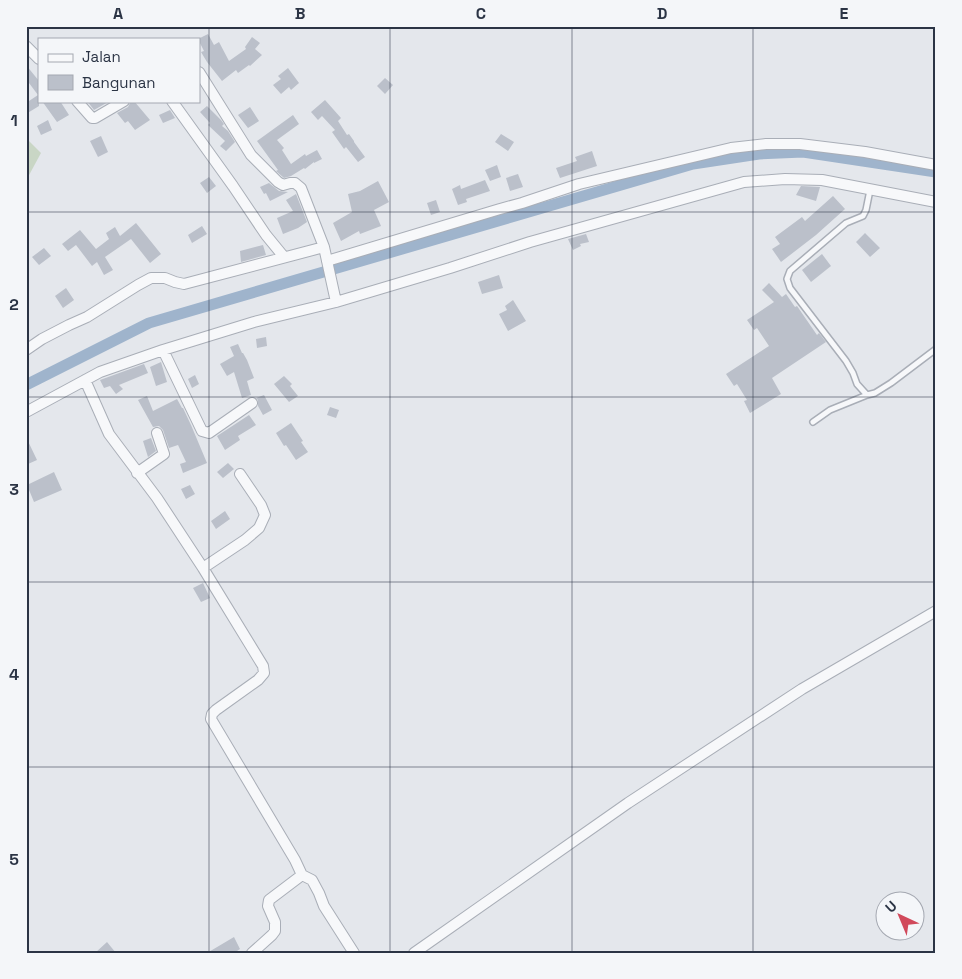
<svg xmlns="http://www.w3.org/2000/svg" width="962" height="979" font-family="'Space Grotesk',sans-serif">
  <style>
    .green { fill: #c9d6c5 }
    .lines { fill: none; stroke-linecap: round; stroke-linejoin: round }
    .canal { stroke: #9fb4cc; stroke-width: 11 }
    .building { fill: #bbc0ca }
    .lane-casing { stroke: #a9aeb7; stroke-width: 8 }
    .street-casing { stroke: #a9aeb7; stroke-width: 12 }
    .lane { stroke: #f7f8fa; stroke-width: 5 }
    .street { stroke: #f7f8fa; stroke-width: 10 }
    .grid { fill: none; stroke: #2b3445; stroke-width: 1; stroke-opacity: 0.55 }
    .neatline { fill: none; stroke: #2b3445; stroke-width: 2 }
    .grid-label { font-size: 16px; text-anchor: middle; font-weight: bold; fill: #2b3445 }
  </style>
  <rect width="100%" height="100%" fill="#e4e7ec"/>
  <!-- green -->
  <path class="green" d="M26,138L41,153L28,177L26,175Z"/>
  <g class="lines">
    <!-- canal -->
    <path class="canal" d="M26,385L149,323L693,164L759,154L803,152L936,172"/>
  </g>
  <!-- building -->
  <path class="building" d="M208,34L214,45L219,42L229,61L246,49L245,47L252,37L260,43L255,49L262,55L250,66L249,65L238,73L236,70L222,81L207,62L201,52L204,51L198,39Z
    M26,65L39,81V106L26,114V103L38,95L26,79Z
    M288,68L299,83L291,90L289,87L281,94L273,85L281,79L278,76Z
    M385,78L393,85L385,94L377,86Z
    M325,100L341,118L338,121L347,135L349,134L354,141V142L365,157L358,162L346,147L344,149L332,132L335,130L322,116L318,120L311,112Z
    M42,101H60L69,115L57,122Z
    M87,101H110L94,110Z
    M131,101H134L150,120L135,130L128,121L125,123L117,113L128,107Z
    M207,106L221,120L224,124L222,126L228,131L235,142L226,151L220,146L225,141L208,125L210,123L200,112Z
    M250,107L259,121L248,128L238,115Z
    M170,110L175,118L163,123L159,115Z
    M293,115L299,124L277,140L284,148L282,150L291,164L305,154L306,156L317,150L322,159L314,163V162L305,169L304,168L291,176L284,178L276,171L278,170L257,141Z
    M48,120L52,130L41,135L37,126Z
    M501,134L514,142L508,151L495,142Z
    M101,136L108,152L98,157L90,141Z
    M592,151L597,166L560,178L556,168L577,161L575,157Z
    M497,165L501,177L490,181L485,170Z
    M518,174L523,187L510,191L506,178Z
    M209,177L216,186L207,193L200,183Z
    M485,180L490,191L466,199L467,202L458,205L452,189L460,185L461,189Z
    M378,181L389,202L374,210L381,226L360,234L359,231L341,241L333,223L352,212L348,194L360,191Z
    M269,183L279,191L288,192L270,201L266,193L264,194L260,187Z
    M801,186L820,187L816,201L796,195Z
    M296,194L307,222L298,228L283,234L277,218L293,211L286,200Z
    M833,196L845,209L816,235L781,262L772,249L780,244L775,237L802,217L805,221Z
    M436,200L440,212L431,215L427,203Z
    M136,223L161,254L150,263L131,239L105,257L113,270L104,275L97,262L92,266L76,245L68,251L62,244L80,230L96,249L109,239L106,233L115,227L120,236Z
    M202,226L207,234L192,243L188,235Z
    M865,233L880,248L870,257L856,242Z
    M586,234L589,242L580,244L581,246L573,250L568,239Z
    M263,245L266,255L241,262L240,251Z
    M44,248L51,256L39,265L32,257Z
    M822,254L831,266L811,282L802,270Z
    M499,275L503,288L482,294L478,282Z
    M769,283L782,297L786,294L795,307L797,306L817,335L819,333L826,342L772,378L781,394L750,413L744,401L747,400L737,384L734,386L726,374L769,346L757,328L754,330L747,320L774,302L762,290Z
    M66,288L74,300L63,308L55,296Z
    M513,300L526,321L508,331L499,314L507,310L505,306Z
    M266,337L267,346L257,348L256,339Z
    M238,344L242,353H243L247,360L254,378L247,381L251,395L242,398L234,372L227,376L220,364L234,356L230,347Z
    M161,362L167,382L156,386L150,367Z
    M144,364L148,373L119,385L123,389L116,394L110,386L104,388L100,380Z
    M195,375L199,384L192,388L188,379Z
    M284,376L292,384L290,386L298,396L289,402L274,384Z
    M264,395L272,410L263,415L258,406V400L256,398Z
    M147,396L153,411L177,399L182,408H183L191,425L207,463L183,473L180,464L186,462L178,445L169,448L163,430L159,426L153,427L138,400Z
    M330,407L339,410L336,418L327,415Z
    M249,415L256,425L238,436L240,440L225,450L217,436Z
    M291,423L303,441L301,442L308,452L296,460L286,445L284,446L276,433Z
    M26,437L37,460L28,464L26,459Z
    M151,438L156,451L148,457L143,441Z
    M228,463L234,469L223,478L217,472Z
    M54,472L62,490L34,502L27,485Z
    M190,485L195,494L186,499L181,489Z
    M225,511L230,519L216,529L211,521Z
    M203,583L210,598L201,602L193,588Z
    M234,937L240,949L234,953H207Z
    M107,942L116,953H95Z"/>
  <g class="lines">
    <!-- lane casing -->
    <g class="lane-casing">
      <path id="lane" d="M867,395L875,393L891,383L936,349
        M813,422L830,410L867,395L857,384L853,373L846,361L790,288L787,279L790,271L846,223L863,216L866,210L870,190"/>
    </g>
    <!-- street casing -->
    <g class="street-casing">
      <path id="street" d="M26,46L39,59
        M199,72L251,155L278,182L283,185L290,183H295L301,188L324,247L336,302
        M77,101L92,118H95L124,101
        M172,101L233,186L266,235L284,257
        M327,261L500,209L522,203L579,184L731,148L766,144H800L865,152L936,165
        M26,350L42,339L69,325L87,317L138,285L151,278H165L175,282L184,284L324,247
        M163,350L202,431L209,433L252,403
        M85,380L109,434L157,498L203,568
        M26,412L100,372L163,350L254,322L336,302L450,268L530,242L744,182L785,179L822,180L936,202
        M137,473L164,454L157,433
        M240,474L261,505L265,515L259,528L245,540L203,568L263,666L264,673L258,680L216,710L212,714L211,719L295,860L302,875L269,900L268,906L275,922V931L272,935L252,953
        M302,875L312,880L319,893L324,906L354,953
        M414,953L628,803L802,689L936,611"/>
    </g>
    <!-- lane -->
    <use href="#lane" class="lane"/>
    <!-- street -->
    <use href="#street" class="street"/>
  </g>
  <!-- grid -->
  <path class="grid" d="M209,26V953M390,26V953M572,26V953M753,26V953M26,212H936M26,397H936M26,582H936M26,767H936"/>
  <!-- border -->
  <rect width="962" height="979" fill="none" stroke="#f4f6f9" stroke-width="55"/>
  <!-- legend -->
  <rect x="38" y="38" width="162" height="65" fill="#f4f6f9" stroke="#a4a8b1"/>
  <rect x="48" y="54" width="25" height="8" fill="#f7f8fa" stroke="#a4a8b1"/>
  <text x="82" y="62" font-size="15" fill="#2b3445">Jalan</text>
  <rect x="48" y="75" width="25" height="15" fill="#bbc0ca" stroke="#a4a8b1"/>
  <text x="82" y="88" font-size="15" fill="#2b3445">Bangunan</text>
  <!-- north arrow -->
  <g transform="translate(900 916) rotate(316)"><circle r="24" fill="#f4f6f9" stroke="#a4a8b1"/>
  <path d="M0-4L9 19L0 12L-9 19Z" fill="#d1495b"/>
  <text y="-8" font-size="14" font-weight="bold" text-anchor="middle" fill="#2b3445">U</text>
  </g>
  <rect x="28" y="28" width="906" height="924" class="neatline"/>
  <g class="grid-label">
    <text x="118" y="19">A</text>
    <text x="300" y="19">B</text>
    <text x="481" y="19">C</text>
    <text x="662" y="19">D</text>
    <text x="844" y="19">E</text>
    <text x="14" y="126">1</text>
    <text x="14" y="310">2</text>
    <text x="14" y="495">3</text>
    <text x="14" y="680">4</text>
    <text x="14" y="865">5</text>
  </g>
</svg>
